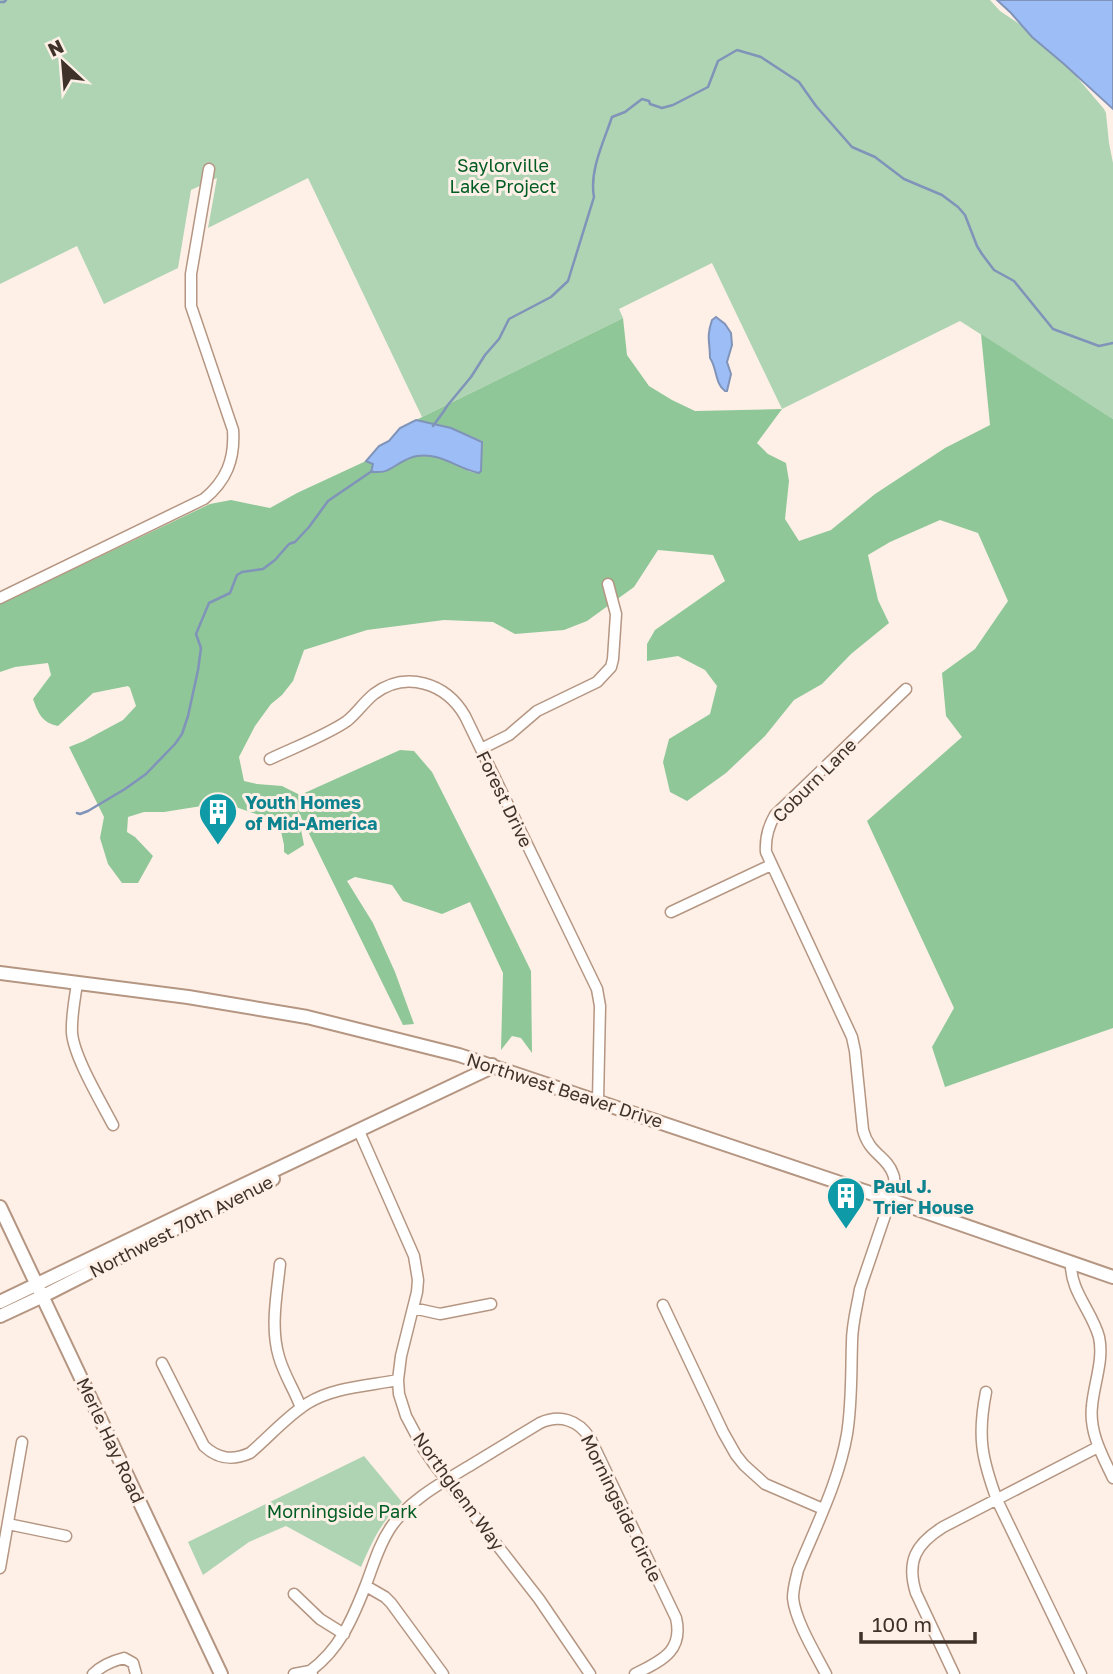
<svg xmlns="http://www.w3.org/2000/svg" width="1113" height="1674" font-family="'Golos Text',sans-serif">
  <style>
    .green { fill: #afd4b4 }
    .forest { fill: #8fc798 }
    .water { fill: #9cbdf5; stroke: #8093b8; stroke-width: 2 }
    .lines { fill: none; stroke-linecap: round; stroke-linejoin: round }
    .stream { stroke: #8093b8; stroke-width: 2.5 }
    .minor-casing { stroke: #b59682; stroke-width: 13 }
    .major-casing { stroke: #b59682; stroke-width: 16 }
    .minor { stroke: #fff; stroke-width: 10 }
    .major { stroke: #fff; stroke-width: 12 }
    .labels { text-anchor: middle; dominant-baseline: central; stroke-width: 6; stroke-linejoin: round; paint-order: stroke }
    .park-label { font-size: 18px; fill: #005c23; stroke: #fef0e7 }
    .street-label { font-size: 18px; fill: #3e3229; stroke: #fef0e7 }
    .culture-label { font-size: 18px; font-weight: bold; fill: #0d838f; stroke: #fef0e7; text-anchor: start }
  </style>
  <rect width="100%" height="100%" fill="#fef0e7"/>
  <!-- green -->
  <path class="green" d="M0,0H990L1000,11L1039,37L1059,56L1104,109L1106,113L1109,143L1113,163V419L960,321L782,409L712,263L619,309L623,318L422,417L308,178L208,228L217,178L191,190L178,268L104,304L77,246L0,284Z
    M364,1456L402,1502C380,1524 374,1538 361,1567L286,1526L249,1542L203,1575L188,1542Z"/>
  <!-- forest -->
  <path class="forest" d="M623,318L627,355L649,386L672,400L695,411L782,409L757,443L768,454L786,463L789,481L785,519L799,541L831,530L875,494L945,448L990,425L981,334L1113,419V1028L945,1087L932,1047L954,1008L867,821L962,737L946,716L942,673L975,649L1008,601L978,533L940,520L890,542L868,555L878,600L889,623L851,654L822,684L794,700L765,736L726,773L687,801L670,792L663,762L669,739L710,714L717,686L705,670L678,656L647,661V644L655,630L725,581L713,555L658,550L634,587L587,621L564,630L515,634L493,622L444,620L367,630L304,650L293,681L282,695L271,704L255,726L239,757L244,781L257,784L282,786L300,795L400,750L414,751L432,772L492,891L531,971L532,1053L521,1038L512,1036L501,1050L503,973L470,902L442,914L403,901L392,885L355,877L347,881L373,923L395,972L414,1024L403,1025L297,809L304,845L288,855L284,852V845L279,822L230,805H208L164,812H144L128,817L127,832L135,837L153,856L138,883H122L108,864L100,838L104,817L69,747L84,741L123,720L136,706L130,688L128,686L93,693L58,726C42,723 38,713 33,699L51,675L48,663L15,667L0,672V604L210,504L231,500L270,508L297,493L366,461L373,464L372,472L388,470L398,463L420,455L438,456L471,472L479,473L482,467V441L451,428L416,420Z"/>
  <!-- water -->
  <path class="water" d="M997,0H1113V109L1064,64L1032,37L1011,13Z
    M716,317L725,324L731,333L732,345L727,362L731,374L727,391H725C715,384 717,368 710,358C710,341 706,338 712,320Z
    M416,420L451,428L482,442L481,471L479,473C458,469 440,452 417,456C405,458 398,465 388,470C383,473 377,472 371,472L373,464L366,461L379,446L389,441L400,428Z"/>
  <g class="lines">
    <!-- stream -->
    <path class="stream" d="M0,2H4L6,0
      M433,426L444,411L447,406L471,377L485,355L499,339L509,319L551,297L568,281L594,197C589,171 604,141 612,117L625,112L642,99L649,101L650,104L662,108L673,105L708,87L718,61L737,50L761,57L799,82L816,106L852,147L875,157L904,179L942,195L958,207L965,215L977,246L982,254L994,270L1014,281L1053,329L1099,346L1113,343
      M77,813L80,814L88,811L125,789L146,774L175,744L182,734L188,716L198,670L201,648L196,634L209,603L230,593L237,575L242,572L263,569L275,560L289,544L295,542L309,527L328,501L372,471"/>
    <!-- minor casing -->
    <g class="minor-casing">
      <path id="minor" d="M0,598L204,499C226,481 235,460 233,430L191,306V274L209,169
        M481,749L509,735L537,711L597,682L611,667L613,659L616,614L608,584
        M270,759C293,748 327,735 347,721C357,713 364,702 374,694C406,670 446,683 465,716L597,989L600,1006L598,1101
        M671,912L771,865
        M77,983C75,999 71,1017 72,1033C74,1057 101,1102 113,1125
        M359,1131L414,1256L418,1280L417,1292L401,1356L398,1380L399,1394L406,1416L423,1448L434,1464L539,1599L590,1674
        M1071,1263C1070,1291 1092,1311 1099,1337C1104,1360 1094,1383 1092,1406C1089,1432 1102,1455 1113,1478
        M280,1264C277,1294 270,1327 279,1357C284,1375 295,1391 301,1408
        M663,1305L723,1432L736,1455L744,1465L765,1484L823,1509
        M413,1308L440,1314L491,1304
        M162,1363L204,1446C218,1459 232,1461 250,1453C269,1437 287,1416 308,1403C334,1387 368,1386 398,1380
        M986,1392C977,1437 982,1459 997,1500L1081,1674
        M8,1524L66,1536
        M0,1568L22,1442
        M366,1586L385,1597L391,1603L443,1674
        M294,1594L320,1619L344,1634
        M93,1674C102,1665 112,1661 124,1658L133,1663L136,1674
        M294,1674L310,1671L308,1674
        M312,1674L310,1671C339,1650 352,1620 365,1587C373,1567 378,1546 391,1527C409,1500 443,1482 471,1465C494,1451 517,1437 540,1423C560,1414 578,1420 590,1438L676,1618C684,1652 660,1661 635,1674
        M826,1674C815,1653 795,1620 793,1598C793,1588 796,1579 798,1570C816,1526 839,1481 847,1434C852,1403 851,1373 852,1342C852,1324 857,1307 860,1289L895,1186C894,1182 895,1178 893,1174C887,1156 869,1154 863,1130L855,1051L852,1037L766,852C765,838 768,827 775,815L906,689
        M954,1674L916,1593C906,1561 916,1544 943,1527L1098,1447"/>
    </g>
    <!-- major casing -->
    <g class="major-casing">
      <path id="major" d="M0,973L188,997L307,1017L459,1055L891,1200L1113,1277
        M0,1207L221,1674
        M0,1302C163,1223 326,1145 490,1068L492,1065
        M0,1316L43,1296L273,1179"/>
    </g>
    <!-- minor -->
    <use href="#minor" class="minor"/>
    <!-- major -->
    <use href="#major" class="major"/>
  </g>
  <!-- icons -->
  <defs>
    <g id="building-pin" transform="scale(2.0125)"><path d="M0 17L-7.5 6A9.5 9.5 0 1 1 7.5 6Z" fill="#0f9aa8" stroke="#fef0e7"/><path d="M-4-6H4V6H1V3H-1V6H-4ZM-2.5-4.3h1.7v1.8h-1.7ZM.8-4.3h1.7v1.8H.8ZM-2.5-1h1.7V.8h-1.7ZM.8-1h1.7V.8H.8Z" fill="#fff"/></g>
  </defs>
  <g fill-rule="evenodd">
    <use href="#building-pin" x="218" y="812"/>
    <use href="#building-pin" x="846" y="1196"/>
  </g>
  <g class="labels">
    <!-- park labels -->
    <g class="park-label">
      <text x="503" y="165">Saylorville<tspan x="503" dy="21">Lake Project</tspan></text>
      <text x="342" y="1511">Morningside Park</text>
    </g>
    <!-- street labels -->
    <g class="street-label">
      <text transform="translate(814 780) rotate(-45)">Coburn Lane</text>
      <text transform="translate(505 799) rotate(64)">Forest Drive</text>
      <text transform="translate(565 1090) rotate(18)">Northwest Beaver Drive</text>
      <text transform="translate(181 1226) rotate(-27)">Northwest 70th Avenue</text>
      <text transform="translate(111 1440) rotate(65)">Merle Hay Road</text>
      <text transform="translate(459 1491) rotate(54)">Northglenn Way</text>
      <text transform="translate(622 1508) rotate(64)">Morningside Circle</text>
    </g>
    <!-- culture labels -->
    <g class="culture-label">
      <text x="245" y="802">Youth Homes<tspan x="245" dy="21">of Mid-America</tspan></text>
      <text x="873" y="1186">Paul J.<tspan x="873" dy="21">Trier House</tspan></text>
    </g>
  </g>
  <!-- north arrow -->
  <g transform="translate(63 63) rotate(334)" stroke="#fef0e7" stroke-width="5" paint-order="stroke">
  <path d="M0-5L12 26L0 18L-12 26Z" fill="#3e3229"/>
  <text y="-10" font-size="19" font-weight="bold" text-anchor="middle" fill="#3e3229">N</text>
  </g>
  <!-- scale -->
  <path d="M861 1632v10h114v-10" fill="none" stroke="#3e3229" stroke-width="3.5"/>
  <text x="872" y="1632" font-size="21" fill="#3e3229" stroke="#fef0e7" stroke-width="5" paint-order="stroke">100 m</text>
</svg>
